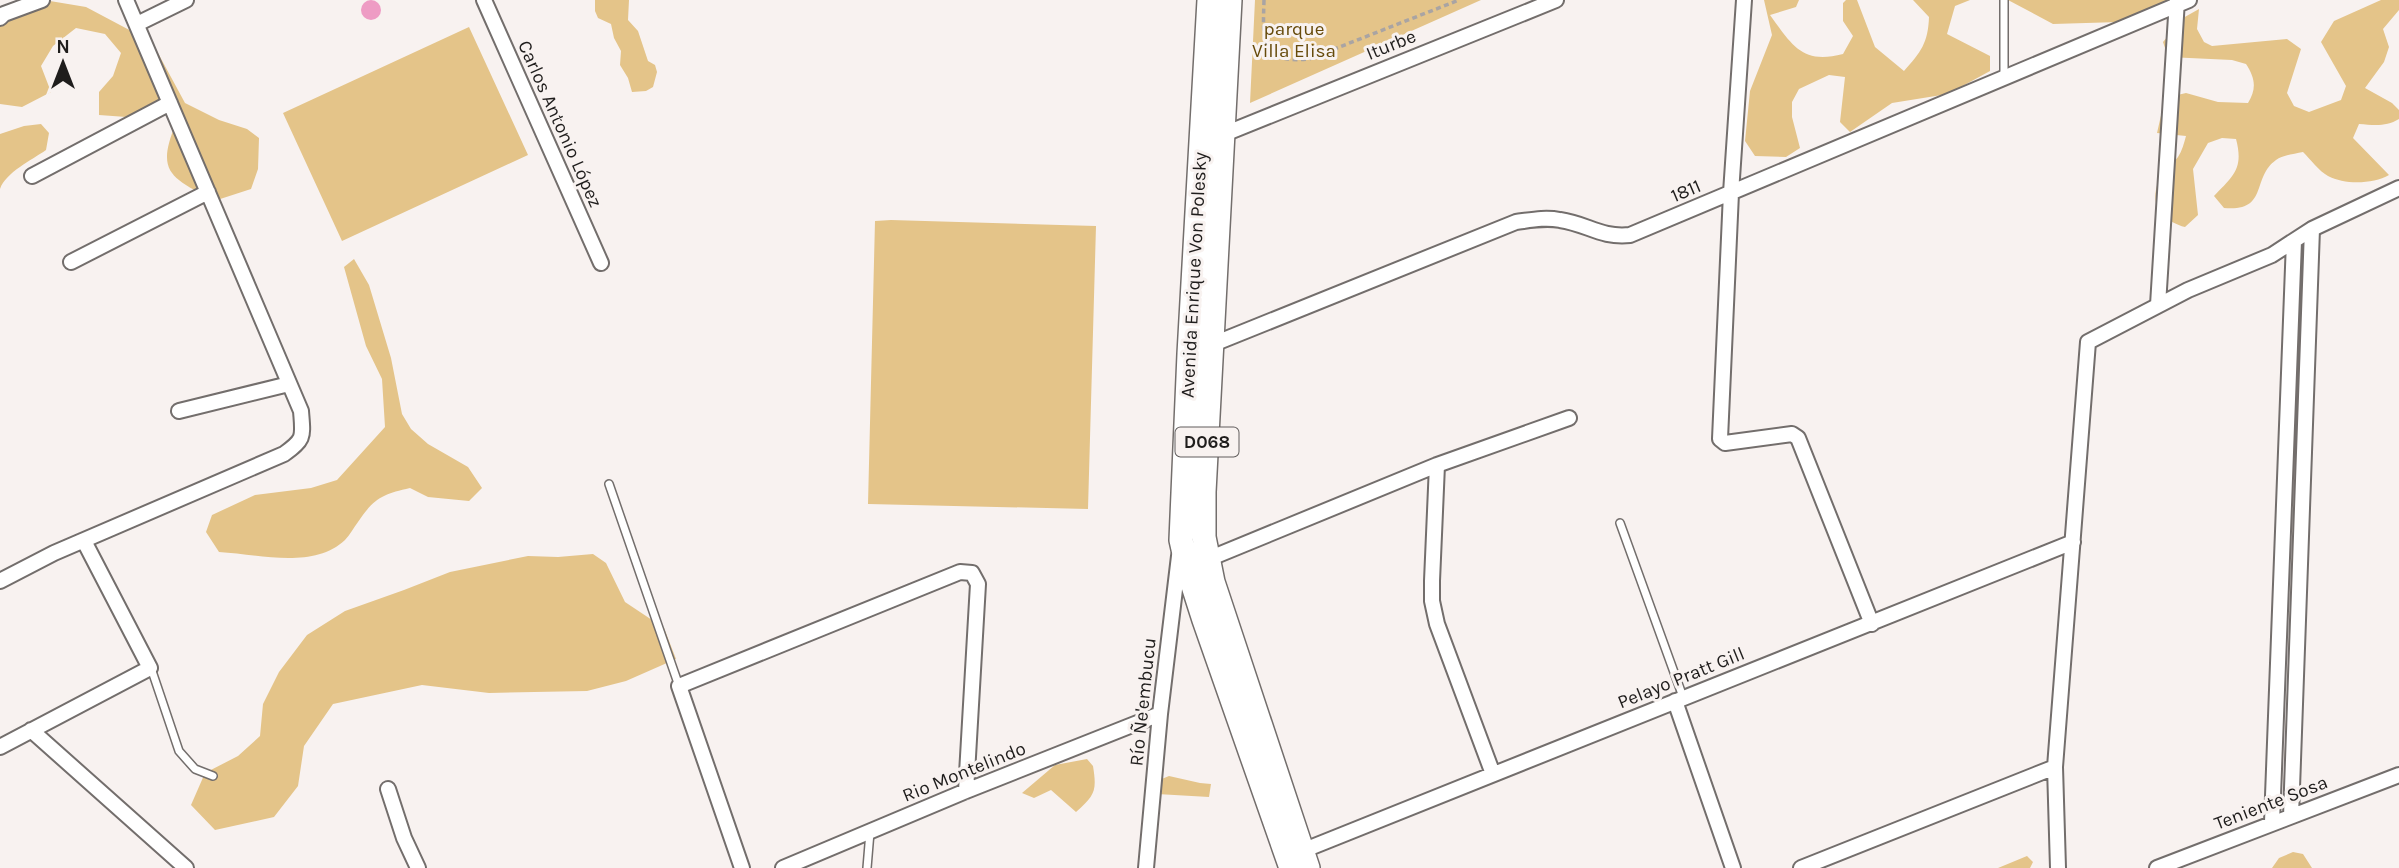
<svg xmlns="http://www.w3.org/2000/svg" width="2399" height="868" font-family="Karla,sans-serif">
  <style>
    .green { fill: #e4c489 }
    .water { fill: #ee9cc4 }
    .lines { fill: none; stroke-linecap: round; stroke-linejoin: round }
    .lane-casing { stroke: #736e6c; stroke-width: 10 }
    .street-casing { stroke: #736e6c; stroke-width: 18 }
    .primary-casing { stroke: #736e6c; stroke-width: 26 }
    .path { stroke: #a9a4a3; stroke-width: 3.5; stroke-dasharray: 5 3.5; stroke-linecap: butt }
    .lane { stroke: #fff; stroke-width: 7 }
    .street { stroke: #fff; stroke-width: 14 }
    .primary { stroke: #fff; stroke-width: 23 }
    .labels { text-anchor: middle; dominant-baseline: central; stroke-width: 6; stroke-linejoin: round; paint-order: stroke }
    .shield { fill: #f8f2f0; stroke: #605d5c; stroke-width: 2 }
    .shield-label { font-size: 18px; font-weight: bold; fill: #1f1d1c }
    .park-label { font-size: 19px; fill: #664a0a; stroke: #f8f2f0 }
    .street-label { font-size: 19px; fill: #1f1d1c; stroke: #f8f2f0 }
  </style>
  <rect width="100%" height="100%" fill="#f8f2f0"/>
  <!-- green -->
  <path class="green" d="M595,0H629L628,20L638,31L648,61L655,65L657,72L653,87L646,91L632,92L628,78L620,65L621,51L614,38L611,24L598,18L595,11Z
    M1255,0H1481L1250,103Z
    M1764,0H1799L1796,7L1770,15C1792,45 1802,65 1843,54L1853,36L1843,21V3L1846,0H1857L1875,47L1904,71C1921,52 1928,43 1929,17L1913,0H1970L1955,6L1947,34L1990,56V71L1948,94L1892,103L1850,132L1840,122L1845,77L1829,75L1799,89L1792,102V117L1800,148L1786,157L1755,156L1745,141L1750,91L1772,35Z
    M2008,0H2171L2163,7L2119,22L2053,24Z
    M2381,0H2399V10L2383,29L2389,47L2384,62L2365,88L2392,103L2399,110V119C2386,127 2374,125 2359,124L2353,138L2389,175C2373,184 2345,185 2328,176C2319,171 2310,159 2303,152C2294,154 2283,155 2276,160C2251,178 2269,212 2224,208L2214,196C2233,176 2244,169 2236,139L2222,138L2208,143L2193,169L2198,215L2185,227C2164,221 2149,207 2158,183C2161,173 2172,165 2178,157C2182,151 2184,143 2186,136L2157,133L2165,98L2186,93L2218,102L2248,103C2257,88 2255,78 2246,64L2232,60L2168,57L2163,42L2183,18L2199,9L2197,29L2204,42L2212,46L2287,39L2301,49L2287,93L2294,106L2309,112L2341,100L2346,86L2321,42L2334,21Z
    M50,1L86,7L152,42L185,103L219,120L247,129L259,138L258,169L251,189L214,201C172,177 155,174 176,123L169,111L140,118L99,115V92L113,76L121,53L105,34L76,28L53,46L41,66L51,92L22,107L0,104V21L10,12Z
    M469,27L528,155L342,241L283,113Z
    M41,124L49,133L46,150C32,160 6,172 0,189V134L24,126Z
    M891,220L1096,226L1088,509L868,504L875,221Z
    M354,259L369,285L391,358L402,414L411,429L428,444L468,467L482,488L469,501L428,497L410,488C383,494 374,498 358,522C354,527 350,535 345,540C313,570 258,554 219,552L206,532L212,515L255,495L311,488L337,480L385,427L382,379L366,346L344,267Z
    M2302,278H2304L2286,802H2283Z
    M593,554L606,563L625,602L664,628L676,659L626,681L587,691L489,693L422,685L333,704L304,746L298,786L274,817L215,830L191,805L205,773L238,756L260,736L263,704L279,672L307,635L345,611L404,590L450,572L528,556L558,557Z
    M1087,759L1093,766C1097,791 1095,795 1076,812L1051,790L1034,798L1022,793L1055,765Z
    M1169,776L1200,783L1211,784L1209,797L1157,794V781Z
    M2293,852L2303,854L2312,868H2272L2279,858Z
    M2027,856L2033,862L2030,868H1998Z"/>
  <!-- water -->
  <path class="water" d="M361 10a10 10 0 1 1 20 0a10 10 0 1 1-20 0Z"/>
  <g class="lines">
    <!-- lane casing -->
    <g class="lane-casing">
      <path id="lane" d="M2004,78V0
        M609,484L679,686
        M1620,523L1683,697
        M151,668L179,751L195,769L213,776
        M867,868L870,832"/>
    </g>
    <!-- street casing -->
    <g class="street-casing">
      <path id="street" d="M484,0L601,263
        M1744,0L1731,193L1720,439L1725,443L1792,434L1798,438L1872,624
        M0,18L4,14L42,0
        M137,24L186,0
        M1217,137L1556,0
        M32,176L170,103
        M71,262L208,192
        M2158,305L2177,0
        M1206,347L1516,222C1531,220 1545,217 1560,220C1588,224 1600,238 1630,235L2189,0
        M179,411L289,384
        M1437,465L1432,581V601L1437,624L1493,774
        M1201,562L1437,465L1569,418
        M0,581L54,553L284,454C305,439 303,437 301,411L126,0
        M1675,701L1733,868
        M31,730L186,868
        M0,747L150,668L84,541
        M388,789L404,838L418,868
        M2291,816L2312,229
        M2272,822L2294,241
        M1302,851L2073,542
        M742,868L679,686L960,572L972,573L978,584L966,791
        M783,868L966,791L1160,714
        M1146,868L1160,714L1179,556
        M1801,868L2055,767
        M2058,868L2055,767L2088,342L2188,290L2272,255L2312,229L2399,188
        M2157,868L2399,775"/>
    </g>
    <!-- primary casing -->
    <g class="primary-casing">
      <path id="primary" d="M1209,0L1189,354L1181,540L1187,567L1204,620L1291,868
        M1230,0L1204,492V537L1213,582L1308,868"/>
    </g>
    <!-- path -->
    <path class="path" d="M1264,0C1263,39 1259,64 1309,59L1459,0"/>
    <!-- lane -->
    <use href="#lane" class="lane"/>
    <!-- street -->
    <use href="#street" class="street"/>
    <!-- primary -->
    <use href="#primary" class="primary"/>
  </g>
  <g class="labels">
    <!-- shield labels -->
    <rect class="shield" x="1175.5" y="427.5" width="63" height="29" rx="5"/>
    <g class="shield-label">
      <text x="1207" y="442">D068</text>
    </g>
    <!-- park labels -->
    <g class="park-label">
      <text x="1294" y="29">parque<tspan x="1294" dy="22">Villa Elisa</tspan></text>
    </g>
    <!-- street labels -->
    <g class="street-label">
      <text transform="translate(1391 45) rotate(-22)">Iturbe</text>
      <text transform="translate(560 124) rotate(66)">Carlos Antonio López</text>
      <text transform="translate(1686 191) rotate(-23)">1811</text>
      <text transform="translate(1194 275) rotate(-87)">Avenida Enrique Von Polesky</text>
      <text transform="translate(1681 678) rotate(-22)">Pelayo Pratt Gill</text>
      <text transform="translate(1143 702) rotate(-84)">Río Ñe'embucu</text>
      <text transform="translate(964 772) rotate(-22)">Rio Montelindo</text>
      <text transform="translate(2271 803) rotate(-21)">Teniente Sosa</text>
    </g>
  </g>
  <!-- north arrow -->
  <g transform="translate(63 63)" stroke="#f8f2f0" stroke-width="5" paint-order="stroke">
  <path d="M0-5L12 26L0 18L-12 26Z" fill="#1f1d1c"/>
  <text y="-10" font-size="19" font-weight="bold" text-anchor="middle" fill="#1f1d1c">N</text>
  </g>
</svg>
